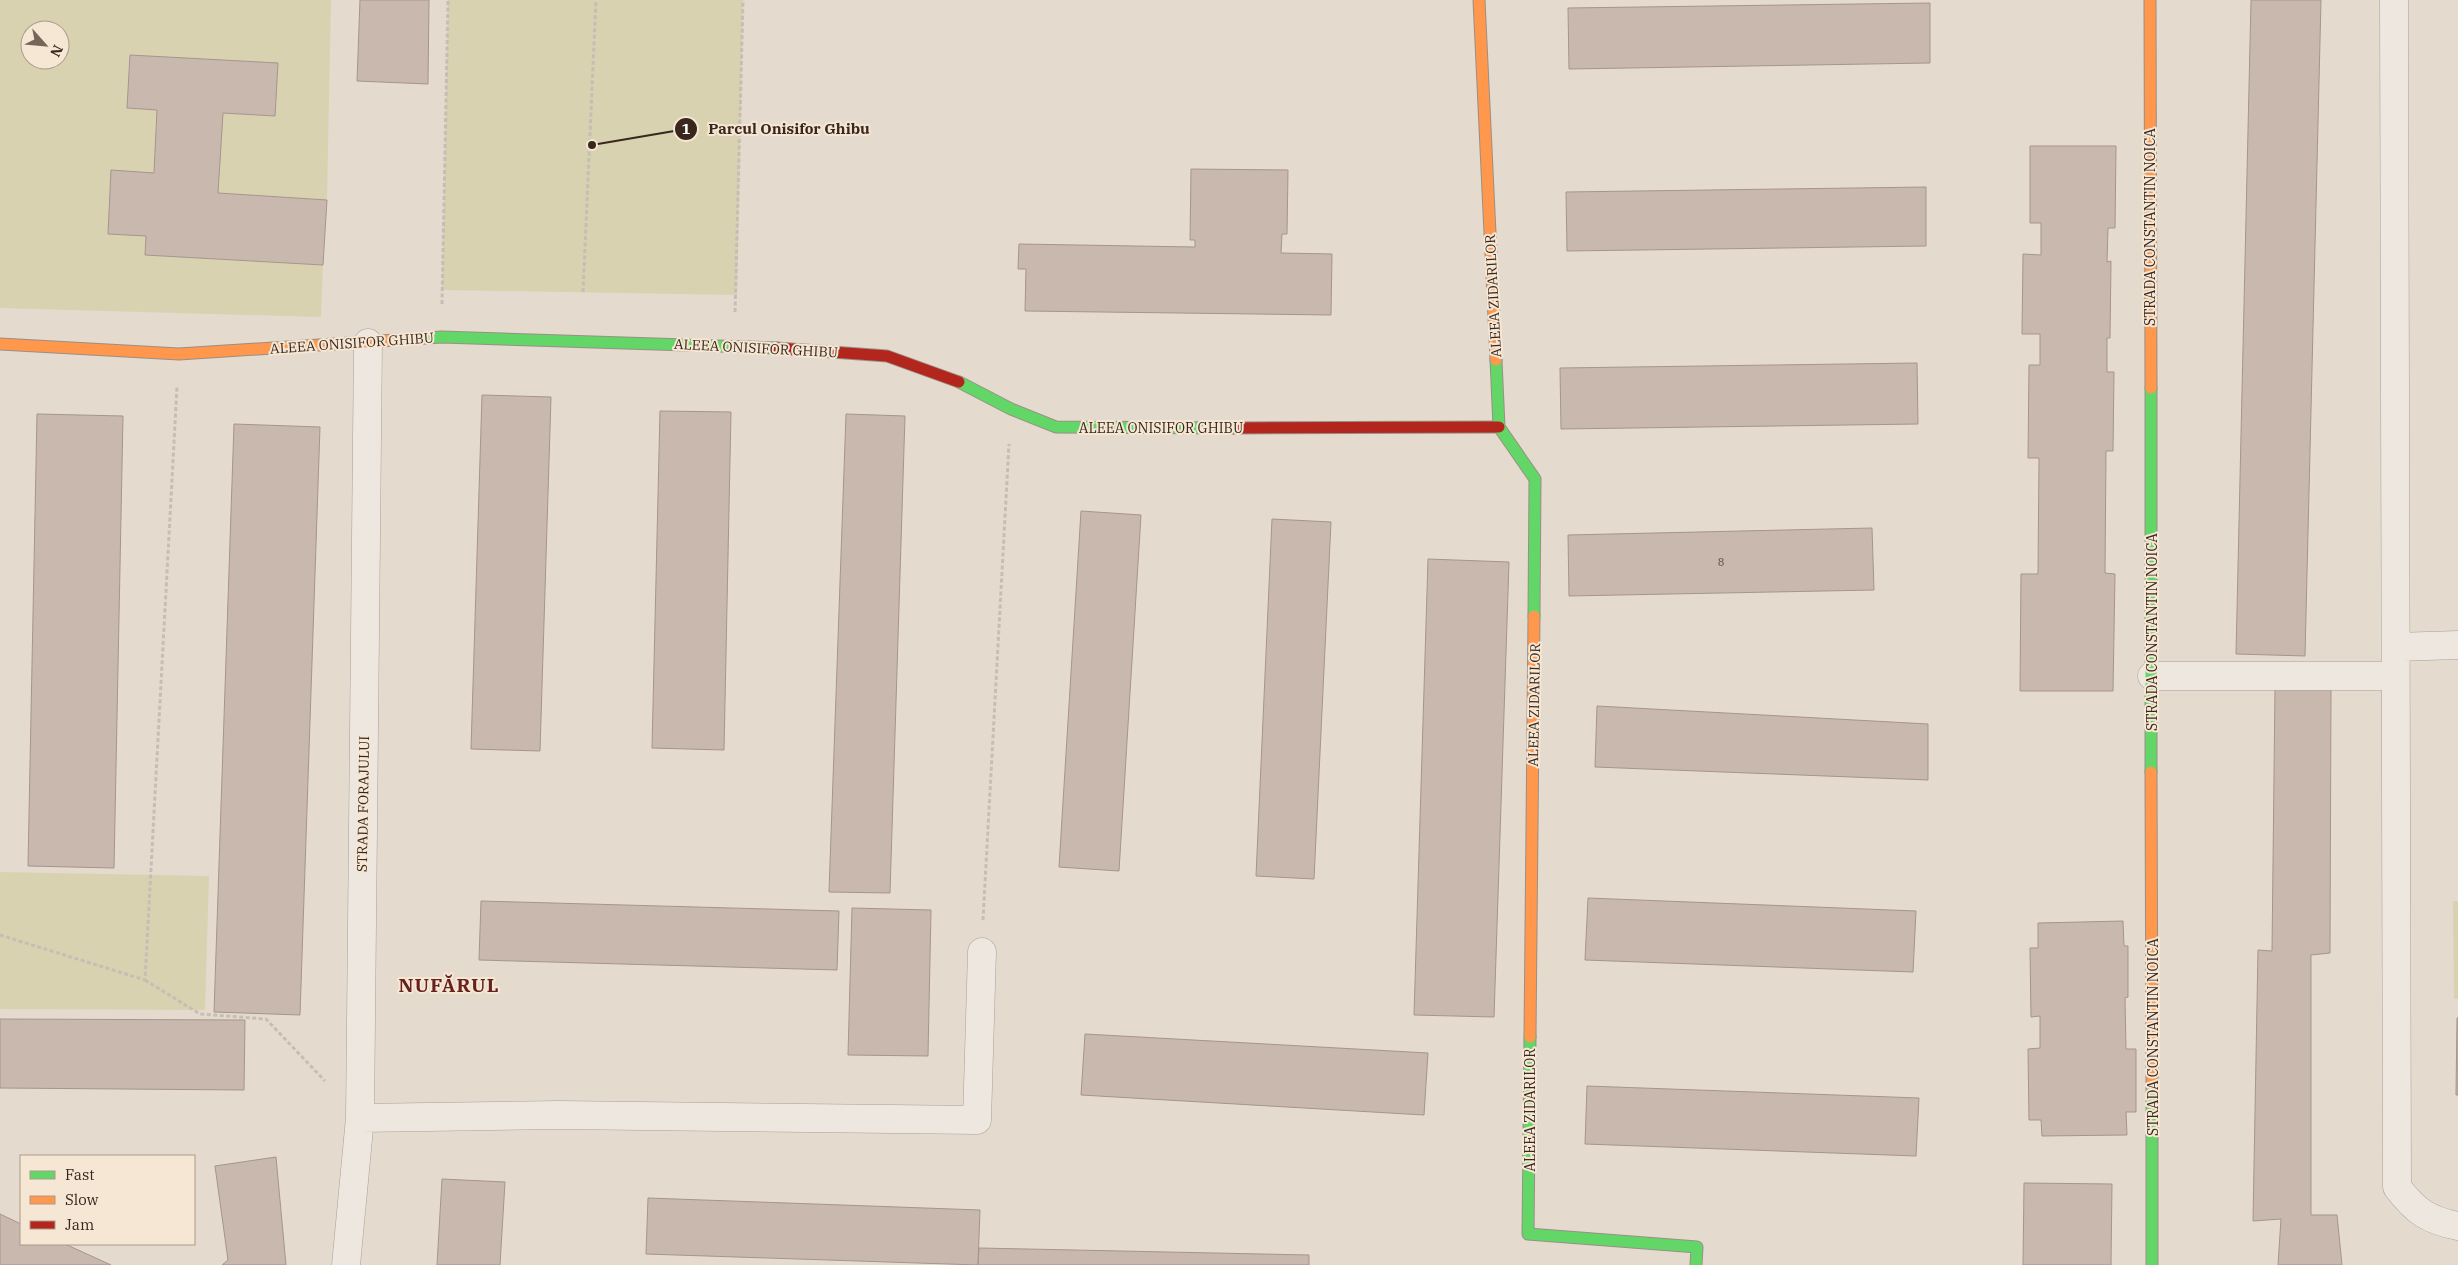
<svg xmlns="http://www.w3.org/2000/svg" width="2458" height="1265" font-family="'IBM Plex Serif',serif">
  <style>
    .green { fill: #d8d2b0; fill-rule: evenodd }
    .building { fill: #c9b8ae; stroke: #a5958d }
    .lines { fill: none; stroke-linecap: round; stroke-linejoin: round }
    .street-casing { stroke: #aaa097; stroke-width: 29 }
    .fast-casing { stroke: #9a8f86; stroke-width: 13 }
    .slow-casing { stroke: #9a8f86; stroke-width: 13 }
    .jam-casing { stroke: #9a8f86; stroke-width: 13 }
    .path { stroke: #c6beb6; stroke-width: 3; stroke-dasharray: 4 2.5; stroke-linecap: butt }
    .street { stroke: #ede7df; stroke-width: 28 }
    .fast { stroke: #63d668; stroke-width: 11 }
    .slow { stroke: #ff974d; stroke-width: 11 }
    .jam { stroke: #b3261e; stroke-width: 11 }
    .labels { text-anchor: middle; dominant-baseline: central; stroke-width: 4; stroke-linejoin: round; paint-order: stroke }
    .number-label { font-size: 11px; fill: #5d4b42 }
    .street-label { font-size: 14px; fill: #39271e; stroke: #f6e7d4 }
    .district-label { font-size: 19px; font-weight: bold; letter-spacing: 1px; fill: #67211d; stroke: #f6e7d4 }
    .leader { fill: none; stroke: #39271e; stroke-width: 2 }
    .callout-dot { fill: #39271e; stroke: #f6e7d4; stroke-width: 2 }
    .mark-label { font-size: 15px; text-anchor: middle; font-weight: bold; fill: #fff }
    .callout-label { font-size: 15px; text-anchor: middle; font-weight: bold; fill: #39271e; stroke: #f6e7d4; stroke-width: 4; stroke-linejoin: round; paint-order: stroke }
  </style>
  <rect width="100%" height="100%" fill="#e5dace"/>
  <!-- green -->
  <path class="green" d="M0,0H331L327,200L218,193L223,113L275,116L278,63L130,55L127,108L157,110L154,173L111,170L108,233L146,236V255L323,265L321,317L0,308ZM30,30H60V60H30Z
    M448,0H743L737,295L442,290Z
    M0,872L209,876L205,1010L0,1009Z
    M2453,901H2458V999H2454Z"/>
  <!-- building -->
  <path class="building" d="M360,0H429L428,84L357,81Z
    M2251,0H2321L2305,656L2236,654Z
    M1930,3V63L1569,69L1568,8Z
    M130,55L278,63L275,116L223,113L218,193L327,200L323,265L145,255L146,236L108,234L111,170L154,173L157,110L127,108Z
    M2030,146H2116L2115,228H2108L2107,262L2111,261L2110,338H2107V372H2114L2113,451H2106L2105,573L2115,574L2113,691H2020L2021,574H2038L2039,458H2028L2029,365H2040V334H2022L2023,254L2041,255V223H2030Z
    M1191,169L1288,170L1287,234H1282L1281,253L1332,254L1331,315L1025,311L1026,269H1018L1019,244L1195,247V240H1190Z
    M1926,187V246L1567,251L1566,192Z
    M1917,363L1918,424L1561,429L1560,368Z
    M482,395L551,397L540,751L471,749Z
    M660,411L731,412L724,750L652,748Z
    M37,414L123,416L114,868L28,866Z
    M846,414L905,416L890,893L829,892Z
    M234,424L320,427L300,1015L214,1012Z
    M1081,511L1141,515L1119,871L1059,867Z
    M1272,519L1331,522L1314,879L1256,876Z
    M1872,528L1874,590L1569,596L1568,535Z
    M1428,559L1509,562L1494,1017L1414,1015Z
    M2275,687H2331L2330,953L2311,955V1215H2337L2342,1265H2278L2281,1219L2253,1221L2258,950L2272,951Z
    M1597,706L1928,724V780L1595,767Z
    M1588,898L1916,911L1913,972L1585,960Z
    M481,901L839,911L837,970L479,960Z
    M852,908L931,910L928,1056L848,1055Z
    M2123,921L2124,946H2128V997L2125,998L2126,1049H2136V1112H2126L2127,1135L2042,1136L2041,1120H2029L2028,1049L2040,1048V1016L2031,1017L2030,948H2038V923Z
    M2457,1018H2458V1095H2456Z
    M0,1019L245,1020L244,1090L0,1088Z
    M1085,1034L1428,1053L1424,1115L1081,1095Z
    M1587,1086L1919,1098L1916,1156L1585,1144Z
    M276,1157L286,1265H222L228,1260L215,1166Z
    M442,1179L505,1182L500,1265H437Z
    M2024,1183L2112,1184L2111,1265H2023Z
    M648,1198L980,1210L978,1265L646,1254Z
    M0,1214L21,1224V1244H65L111,1265H0Z
    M979,1248L1309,1255V1265H978Z"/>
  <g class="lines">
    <!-- street casing -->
    <g class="street-casing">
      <path id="street" d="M2394,0L2397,1187C2416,1212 2428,1220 2458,1226
        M2396,647L2458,645
        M2152,676H2395
        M360,1118L559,1115L977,1120L982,952
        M346,1265L360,1118L368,343"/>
    </g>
    <!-- fast casing -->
    <g class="fast-casing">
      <path id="fast" d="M411,339L442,337L777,348
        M1496,360L1499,427L1535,479L1534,616
        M959,382L1011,409L1056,427L1234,428
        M2151,388V772
        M1530,1037L1528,1234L1697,1247L1696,1265
        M2152,1086V1265"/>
    </g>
    <!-- slow casing -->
    <g class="slow-casing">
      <path id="slow" d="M1479,0L1496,360
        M2150,0L2151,388
        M0,344L179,354L411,339
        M2151,772L2152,1086
        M1530,1037L1534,616"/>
    </g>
    <!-- jam casing -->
    <g class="jam-casing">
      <path id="jam" d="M777,348L887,356L959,382
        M1234,428L1499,427"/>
    </g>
    <!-- path -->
    <path class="path" d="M583,292L596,0
      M442,304L448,0
      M735,312L743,0
      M983,920L1009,444
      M0,935L145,980L177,387
      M145,980L200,1014L266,1019L325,1081"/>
    <!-- street -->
    <use href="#street" class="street"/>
    <!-- fast -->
    <use href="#fast" class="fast"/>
    <!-- slow -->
    <use href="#slow" class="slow"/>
    <!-- jam -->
    <use href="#jam" class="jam"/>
  </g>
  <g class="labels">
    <!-- number labels -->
    <g class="number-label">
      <text x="1721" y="562">8</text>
    </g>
    <!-- street labels -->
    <g class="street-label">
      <text transform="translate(2150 227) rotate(-90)">STRADA CONSTANTIN NOICA</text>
      <text transform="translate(1493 296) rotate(-93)">ALEEA ZIDARILOR</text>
      <text transform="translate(352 343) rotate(-4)">ALEEA ONISIFOR GHIBU</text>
      <text transform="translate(756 348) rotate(3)">ALEEA ONISIFOR GHIBU</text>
      <text x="1161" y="428">ALEEA ONISIFOR GHIBU</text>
      <text transform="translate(2152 632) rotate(-90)">STRADA CONSTANTIN NOICA</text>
      <text transform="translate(1534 705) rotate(-89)">ALEEA ZIDARILOR</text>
      <text transform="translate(363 804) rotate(-89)">STRADA FORAJULUI</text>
      <text transform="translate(2153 1037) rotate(-90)">STRADA CONSTANTIN NOICA</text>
      <text transform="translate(1530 1110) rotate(-90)">ALEEA ZIDARILOR</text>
    </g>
    <!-- district labels -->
    <g class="district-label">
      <text x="449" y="985">NUFĂRUL</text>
    </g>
  </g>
  <!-- callouts -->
  <path class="leader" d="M592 145L686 129"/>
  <g class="callout-dot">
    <circle cx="592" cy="145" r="5"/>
    <circle cx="686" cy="129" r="12"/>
  </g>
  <g class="mark-label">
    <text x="686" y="134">1</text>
  </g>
  <g class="callout-label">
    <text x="789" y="134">Parcul Onisifor Ghibu</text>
  </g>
  <!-- legend -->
  <rect x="20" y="1155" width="175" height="90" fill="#f6e7d4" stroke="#aa9a8b"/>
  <rect x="30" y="1171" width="25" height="8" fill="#63d668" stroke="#aa9a8b"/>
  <text x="65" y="1180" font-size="15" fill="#39271e">Fast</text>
  <rect x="30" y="1196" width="25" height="8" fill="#ff974d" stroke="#aa9a8b"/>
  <text x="65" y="1205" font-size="15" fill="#39271e">Slow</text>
  <rect x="30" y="1221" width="25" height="8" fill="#b3261e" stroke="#aa9a8b"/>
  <text x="65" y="1230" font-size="15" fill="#39271e">Jam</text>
  <!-- north arrow -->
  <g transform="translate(45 45) rotate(117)"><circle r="24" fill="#f6e7d4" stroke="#aa9a8b"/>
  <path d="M0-4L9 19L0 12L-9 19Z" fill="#75665c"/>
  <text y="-8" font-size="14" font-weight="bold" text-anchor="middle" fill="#39271e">N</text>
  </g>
</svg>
